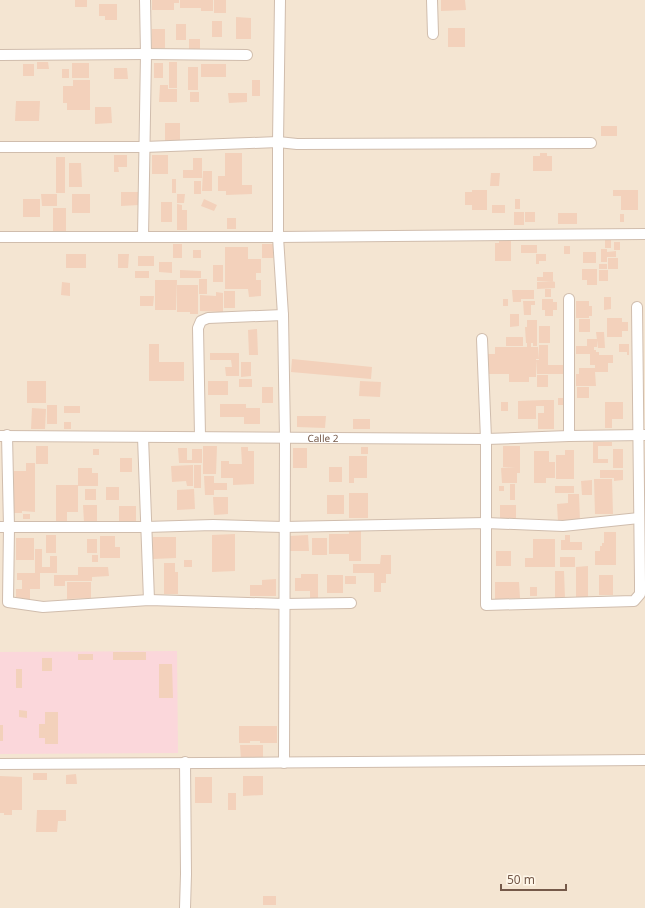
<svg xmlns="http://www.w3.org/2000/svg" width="645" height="908" font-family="'Noto Sans',sans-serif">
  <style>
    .residential { fill: #f4e5d2 }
    .medical { fill: #fbd7db }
    .building { fill: #f3d1bb }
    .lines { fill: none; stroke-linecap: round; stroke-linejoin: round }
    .street-casing { stroke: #d0bdad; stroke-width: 12 }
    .street { stroke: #fff; stroke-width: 10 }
    .labels { text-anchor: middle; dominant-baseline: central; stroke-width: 3; stroke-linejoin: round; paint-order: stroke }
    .street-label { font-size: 10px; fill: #755949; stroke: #fff7ea }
  </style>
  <rect width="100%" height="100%" fill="#fdf3e4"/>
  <!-- residential -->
  <path class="residential" d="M0,0H645V908H0Z"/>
  <!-- medical -->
  <path class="medical" d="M177,651L178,753L0,754V652Z"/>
  <!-- building -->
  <path class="building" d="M75,0H87V7H75Z
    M152,0H179V3H174V10H152Z
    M180,0H201V8H180Z
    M201,0H213V11H201Z
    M214,0H226V13H214Z
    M441,0H465L466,10L441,11Z
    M99,4H117V20H105V16H99Z
    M236,17L251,18V39H236Z
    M212,21H222V37H212Z
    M176,24H186V40H176Z
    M448,28H465V47H448Z
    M152,29H165V48H152Z
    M189,39H200V51H189Z
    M37,62H48L49,69H37Z
    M169,62H177V88H169Z
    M72,63H89V78H72Z
    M154,63H163V78H154Z
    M23,64H34V76H23Z
    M201,64H226V77H201Z
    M188,67H198V90H188Z
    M114,68H127L128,79H114Z
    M62,69H69V78H62Z
    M73,80H90V110H67V103H63V86H73Z
    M252,80H260V96H252Z
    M160,85H168V89H177V102H159Z
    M190,92H199V102H190Z
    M228,93H247V102L229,103Z
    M16,101H40L39,121H15Z
    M95,107H111L112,123L95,124Z
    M165,123H180V141H165Z
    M601,126H617V136H601Z
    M225,153H242V185H252V194L226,195V191H218V176H225Z
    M540,153H547V156H552V171H533V156H540Z
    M114,155H127V167H118L119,172H114Z
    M152,155H168V174H152Z
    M56,157H65V193H56Z
    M193,158H202V178H183V170H193Z
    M69,163H81L82,187H69Z
    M203,171H212V191H202Z
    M491,173H500L499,186H490Z
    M172,179H176V193H172Z
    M194,181H201V194H194Z
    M472,190H487V210H472V205H465V192H472Z
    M613,190H638V210H621V196H613Z
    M121,192H139V205L121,206Z
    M41,194H57V206H42Z
    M72,194H90V213H72Z
    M177,194H185L184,203H177Z
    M23,199H40V217H23Z
    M204,199L217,205L214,211L201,206Z
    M515,199H520V209H515Z
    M161,202H172V222H161Z
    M177,204L182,205V210H187V230H177Z
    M492,205H505V213H492Z
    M53,208H66V231H53Z
    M514,212H524V225H514Z
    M525,212H535V222H525Z
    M558,213H577V224H558Z
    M620,214H624V222H620Z
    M227,218H236V229H227Z
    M499,240H511V261H495V243H499Z
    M605,240H611V248H605Z
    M614,242H620V250H614Z
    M173,244H182V258H173Z
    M262,244H273V258H262Z
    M521,245H537V253H521Z
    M564,246H570V254H564Z
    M225,247H248V259H261V273H256V280H261V296L249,297L248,289H225Z
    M601,249H607V252L616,251V257H607V262H601Z
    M193,250H201V258H193Z
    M583,252H596V263H583Z
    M66,254H86V268H66Z
    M118,254H129L128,268H118Z
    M536,254H546V261H539V264H536Z
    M138,256H154V266H138Z
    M608,258H618V269H608Z
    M159,262H172V273L159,272Z
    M599,264H607V269H599Z
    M213,265H223V282H213Z
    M582,269H597V285H587V280H582Z
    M180,270L201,271V278H180Z
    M599,270H608V281H599Z
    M135,271H149V278H135Z
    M543,272H553V281H537V277H543Z
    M199,279H207V294H199Z
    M155,280H177L176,310H155Z
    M552,281L555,282V288L537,289V282Z
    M62,282L70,283V296L61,295Z
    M177,285H198V314H190V312H177Z
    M545,289H551V297H545Z
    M512,290H534V299H521V302H513Z
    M224,291H235V308H224Z
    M216,292L223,293V312L200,311V295L216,296Z
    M140,296H154L153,306H140Z
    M604,297H611V309L604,310Z
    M503,299H508V306H503Z
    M542,299H553V302H557V310H553V316H545V310H542Z
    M523,301H535V305H531V315H524Z
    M576,301H589V306H592V316H589V318H576Z
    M510,314H519V326L510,327Z
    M607,318H622V322H628V331H622V337H607Z
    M579,319H590V332H579Z
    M527,320H537V346H533V343H526L525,327H527Z
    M539,326H550V343H539Z
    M257,329L258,355H249L248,330Z
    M596,332H604L605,348H598Z
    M506,337H523V346H506Z
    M587,339H597V347H594V350H596V352H599V355H613V363H608V372H595L596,386H576V374H579V368H595V365H590V354H576V346H587Z
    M527,343H531V347H538L539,359H536V377H529V382H509V374H488V354H495V347H527Z
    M149,344H159V362H184V381H149Z
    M619,344H629V355H627V352H619Z
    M539,345H548V365H563V374H537L536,360H539Z
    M210,353H239V376H226L225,367H232L231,360H210Z
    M292,359L372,367L371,379L291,372Z
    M241,362H251V376L241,377Z
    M537,375H548V387H537Z
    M239,379H252V387H239Z
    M27,381H46V403H27Z
    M208,381H228V395H208Z
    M360,381L381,382L380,397L359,396Z
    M262,387H273V403H262Z
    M577,387H589V398H577Z
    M558,398H563V405H558Z
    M544,400V406H536V419H518V401Z
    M544,400H554V429H538V413H544Z
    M501,402H508V411H501Z
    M605,402H623V419H612V428H605Z
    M220,404H246V408H260V424H244V417H220Z
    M47,405H57V424H47Z
    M64,406H80V413H64Z
    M32,408L46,409L45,429H31Z
    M297,416H326L325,428L297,427Z
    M353,419H370V429H353Z
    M64,422H71V429H64Z
    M593,442H612V446H598V459H608V463H593Z
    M36,446H48V464H36Z
    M203,446H217L216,474H203Z
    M503,446H520V473H517V483H502L501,468L515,467H503Z
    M241,447H248V451H254V484L233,485V478H221V461H229V464H242Z
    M361,447H368V454H361Z
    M178,448H187V460H192V449H202V463H179Z
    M293,448H307V468H293Z
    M93,449H99V455H93Z
    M613,449H623V468H613Z
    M565,450H574V479H556V455H565Z
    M534,451H549V462H555V478H546V483H534Z
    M349,456H367V478H354V483H349Z
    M120,458H132V472H120Z
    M26,463H35V512L22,511V513H14V471H26Z
    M193,465V486H187L186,481L172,482L171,466Z
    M194,465H201V488H194Z
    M329,467H342V482H329Z
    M78,468H92V473H98V486H78Z
    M600,470H623V480L614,481V478H600Z
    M643,470H645V496H643Z
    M204,476H214V483H227V490H214V495H205Z
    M594,479H612L613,514H595Z
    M592,480V495H582L581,481Z
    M510,484H515V500H510Z
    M56,485H78V512H67V521H56Z
    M499,486H504V491H499Z
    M555,486H574V493H555Z
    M106,487H119V500H106Z
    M85,489H96V500H85Z
    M194,489L195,509L177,510V490Z
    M349,493H368V518H349Z
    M568,494H579L580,522H558L557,504L568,503Z
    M327,495H344V514H327Z
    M213,497H228V514L214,515Z
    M83,505H97V522H84Z
    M500,505H516V518H500Z
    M119,506H136V521H119Z
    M23,514H30V519H23Z
    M349,531H361V561H349V554H329V534H349Z
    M604,532H616V565H595V551H600V546H602V543H604Z
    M235,534V571L212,572V535Z
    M46,535H56V553H46Z
    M308,535L309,551H290L289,536Z
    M565,535H570V542H582V550H561V540H565Z
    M100,536H115V547H120V558H100Z
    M153,537H176V558L153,559Z
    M16,538H34V560H16Z
    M312,538H327V555H312Z
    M87,539H97V553H87Z
    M533,539H555V567H525V558H533Z
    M35,549H42V567H50V556H57V573H40V589H30V601H16V589H22V580H17V573H35Z
    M496,551H511V566H496Z
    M92,555H98V562H92Z
    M381,555H391V574H386V583H381V592H374V573H353V564H380Z
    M560,557H575V567H560Z
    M184,560H192V567H184Z
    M164,563H175V572H178V594H164Z
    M588,566V597H576V567Z
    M78,567H108L109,576L92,577V581H65V586H54V575H78Z
    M555,571H564L565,598H555Z
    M301,574H318V599H310V591H295V578H301Z
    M327,575H343V593H327Z
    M599,575H613V595H599Z
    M345,576H356V584H345Z
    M276,579V596H250V585H262V580Z
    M67,582H91V598L67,599Z
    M495,582H519L520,598L495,599Z
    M530,587H537V596H530Z
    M113,652H146V660H113Z
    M78,654H93V660H78Z
    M42,658H52V671H42Z
    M159,664H172L173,698H159Z
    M16,669H22V688H16Z
    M19,710L27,711V718L19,717Z
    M45,712H58V744H45V738H39V724H45Z
    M0,725H3V741H0Z
    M239,726H277V743H260V741H250V743H239Z
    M240,745H263V760H241Z
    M33,773H47V780H33Z
    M76,774L77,784H66V775Z
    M0,776L22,777V810H12V815H4V813H0Z
    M243,776H263V795L243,796Z
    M195,777H212V803H195Z
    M228,793H236V810H228Z
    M37,810H66V821H58L57,832H36Z
    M263,896H276V905H263Z"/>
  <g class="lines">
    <!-- street casing -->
    <g class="street-casing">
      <g id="street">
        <path d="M280,0L278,142V237L283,315L285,438L284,763"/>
        <path d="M432,0L433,34"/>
        <path d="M0,55L146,54L247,55"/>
        <path d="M0,147H144L278,142L297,144L591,143"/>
        <path d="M0,237H278L645,234"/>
        <path d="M143,237L146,54L145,0"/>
        <path d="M569,299V436"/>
        <path d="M482,339L486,439V605L634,601L640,594V582L637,307"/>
        <path d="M7,435L9,527L8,602L43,607L149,600L284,604L351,603"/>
        <path id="s1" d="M0,436L486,439L569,436L644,435"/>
        <path d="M200,436L198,328L201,321L208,318L283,315"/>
        <path d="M143,437L149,600"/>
        <path d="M0,527H146L213,525L284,527L486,523L563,526L639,518"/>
        <path d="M0,764C215,762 430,763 645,760"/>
        <path d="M185,908L186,874L185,762"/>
      </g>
    </g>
    <!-- street -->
    <use href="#street" class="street"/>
  </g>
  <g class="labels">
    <!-- street labels -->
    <g class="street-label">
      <text stroke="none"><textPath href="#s1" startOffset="323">Calle 2</textPath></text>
    </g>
  </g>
  <!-- scale -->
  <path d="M501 884v6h65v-6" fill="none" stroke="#755949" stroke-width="2"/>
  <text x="507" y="884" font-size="12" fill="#755949" stroke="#fff7ea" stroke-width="3" paint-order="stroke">50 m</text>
</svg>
